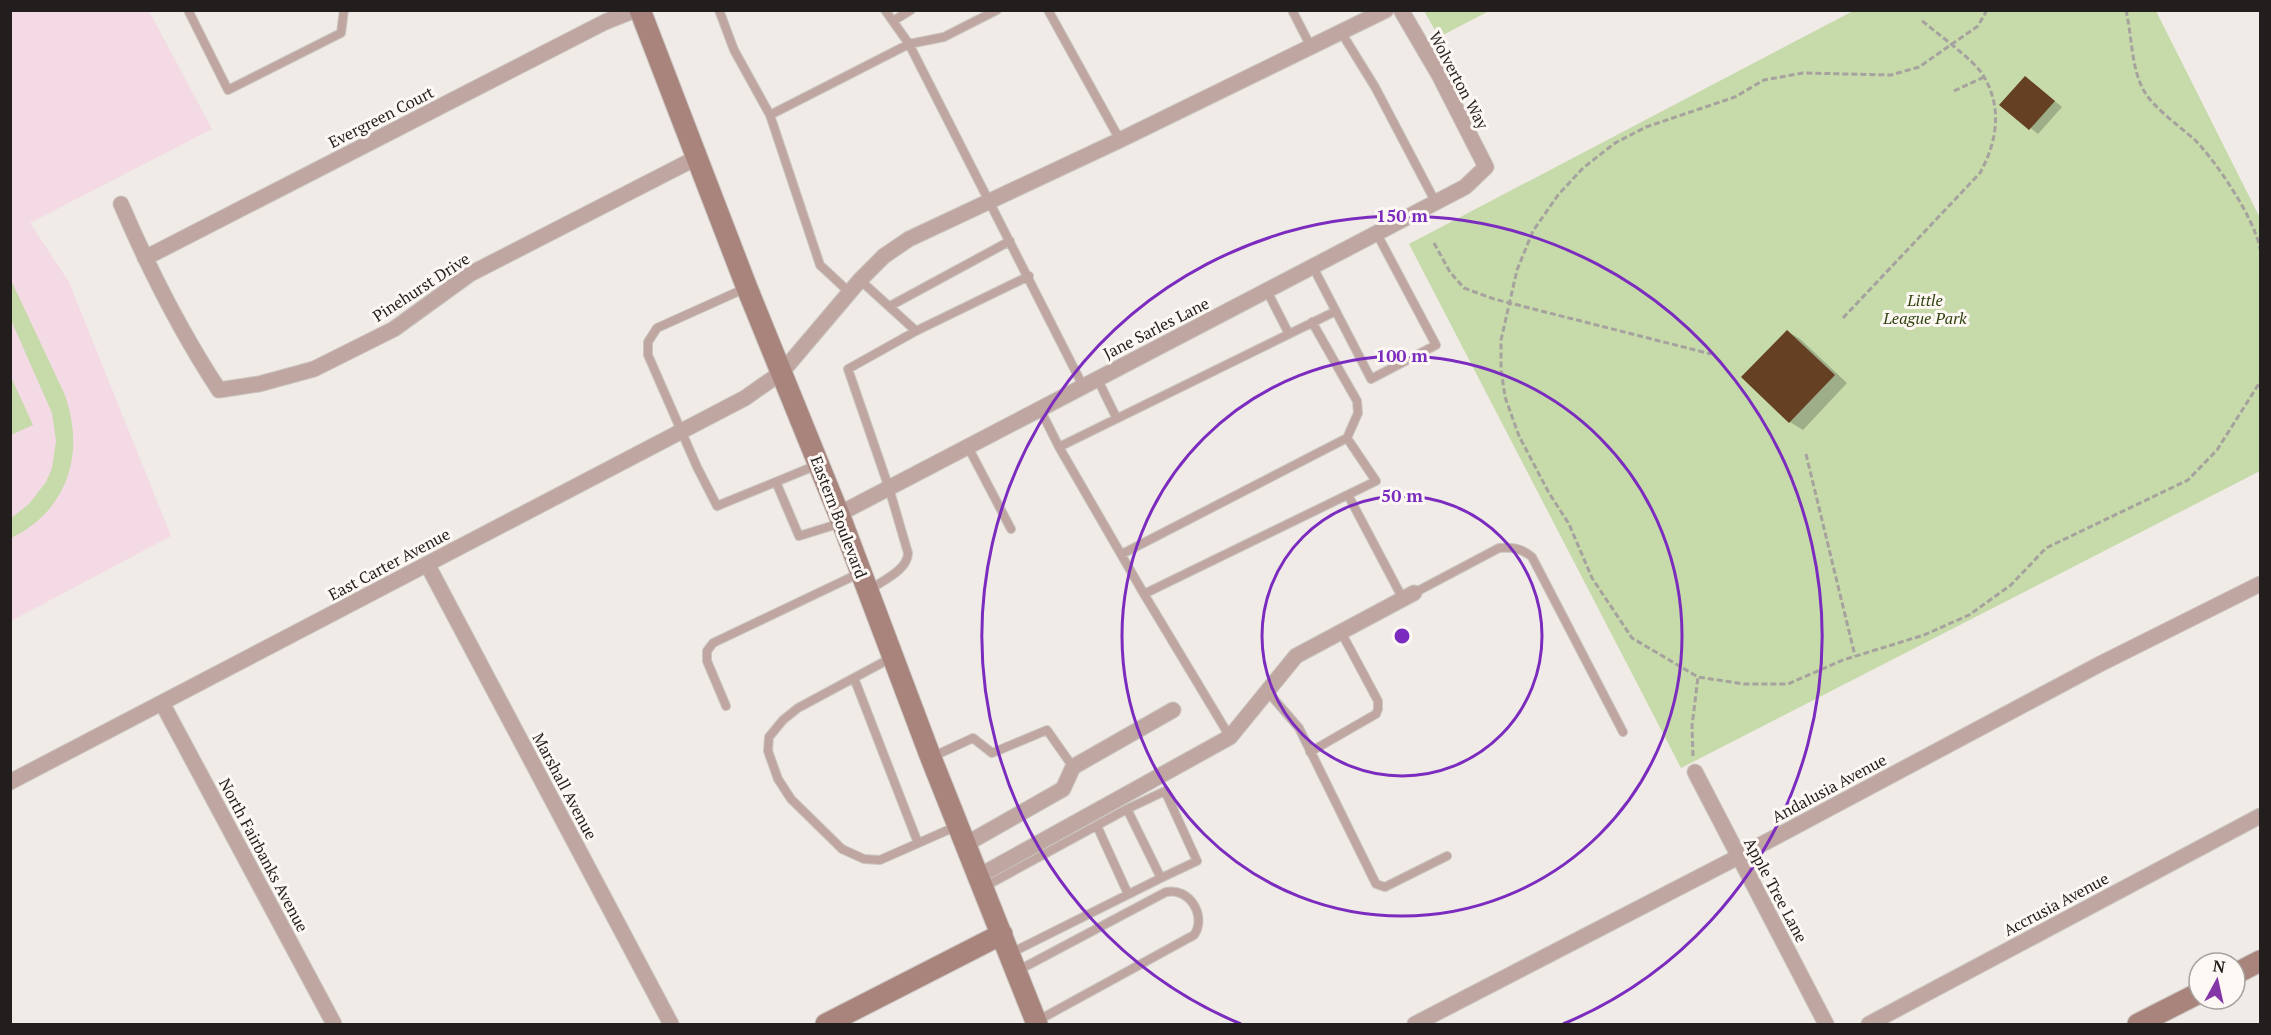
<svg xmlns="http://www.w3.org/2000/svg" width="2271" height="1035" font-family="'PT Serif',serif">
  <style>
    .education { fill: #f3dae4 }
    .green { fill: #c6daaa }
    .shadow { fill: #0003 }
    .building { fill: #654023 }
    .lines { fill: none; stroke-linecap: round; stroke-linejoin: round }
    .lane-casing { stroke: #cbc6c2; stroke-width: 10 }
    .street-casing { stroke: #cbc6c2; stroke-width: 17 }
    .secondary-casing { stroke: #cbc6c2; stroke-width: 23 }
    .path { stroke: #a6a29e; stroke-width: 3; stroke-dasharray: 6 3; stroke-linecap: butt }
    .lane { stroke: #bfa6a1; stroke-width: 8 }
    .street { stroke: #bfa6a1; stroke-width: 15 }
    .secondary { stroke: #a8847d; stroke-width: 21 }
    .ring { fill: none; stroke: #7b2cbf; stroke-width: 3 }
    .labels { text-anchor: middle; dominant-baseline: central; stroke-width: 6; stroke-linejoin: round; paint-order: stroke }
    .street-label { font-size: 16px; fill: #211e1d; stroke: #fef8f4 }
    .park-label { font-size: 16px; font-style: italic; fill: #32430f; stroke: #fef8f4 }
    .centre { fill: #7b2cbf; stroke: #fef8f4; stroke-width: 3 }
    .ring-label { font-size: 18px; text-anchor: middle; font-weight: bold; fill: #7b2cbf; stroke: #fef8f4; stroke-width: 6; stroke-linejoin: round; paint-order: stroke }
  </style>
  <rect width="100%" height="100%" fill="#f0ebe6"/>
  <!-- education -->
  <path class="education" d="M11,11H149L212,129L30,223L69,282L171,536L11,621Z"/>
  <!-- green -->
  <path class="green" d="M1424,11H1489L1439,37Z
    M1853,11H2156L2260,218V471L1681,768L1409,244Z
    M10,278L64,393C86,451 69,510 11,538V518L29,504L46,482L52,468L56,441L52,413L11,320Z
    M11,377L33,425L11,435H10Z"/>
  <!-- shadow -->
  <path class="shadow" d="M2025,77L2062,107L2038,134L2001,104Z
    M1787,331L1800,339L1847,383L1803,430L1790,422L1743,377Z"/>
  <!-- building -->
  <path class="building" d="M2025,76L2055,101L2029,130L1999,105Z
    M1787,330L1835,375L1789,423L1741,377Z"/>
  <g class="lines">
    <!-- lane casing -->
    <g class="lane-casing">
      <path id="lane" d="M188,10L228,90L341,33L344,10
        M719,10L734,50L770,115
        M885,10L909,44L1083,386
        M1048,10L1120,140
        M1292,10L1311,47
        M893,21L911,10
        M1341,32L1375,87L1436,203
        M1313,267L1371,379L1436,345L1377,234
        M860,280L916,331
        M746,288L657,328L648,342V355L697,467L717,506L817,465
        M1267,291L1289,334
        M849,292L820,265L770,115L909,44L944,37L997,10
        M890,306L1010,241
        M1312,322L1357,401L1358,413L1347,438
        M1097,378L1116,417
        M1040,409L1059,447L1144,594L1376,481L1347,438L1122,554
        M968,447L1011,529
        M1059,447L1336,311
        M776,482L799,536L841,523
        M1348,495L1403,599
        M869,590C882,581 908,570 908,553L889,488L848,369L916,331L1029,276
        M1414,593L1499,548C1513,547 1521,548 1532,557L1623,732
        M1144,594L1230,737
        M891,658L798,708L783,720L769,737L768,751L778,779L791,799L842,849L864,859L880,860L957,826
        M854,678L918,843
        M1267,691L1299,728L1376,884L1385,887L1447,856
        M726,706L707,661V651L713,643L860,573
        M1310,752L1376,714L1378,709V701L1341,632
        M932,757L973,738L992,753L1047,730L1073,767
        M1127,809L1165,791L1197,861L1161,878
        M1097,826L1128,894
        M984,887L1127,809L1161,878L1011,953
        M1017,971L1166,892C1190,887 1207,917 1194,935L1037,1021"/>
    </g>
    <!-- street casing -->
    <g class="street-casing">
      <path id="street" d="M121,204C149,269 180,331 219,390L259,384L314,369L394,329L470,274L698,157
        M145,258L605,22L635,10
        M839,514L1465,187L1486,167L1439,75L1401,10
        M427,564L671,1024
        M162,703L334,1024
        M1695,772L1826,1024
        M10,782L745,398L782,372L860,280L884,256L909,239L1120,140L1386,10
        M966,844L1063,789L1073,767L1173,710
        M979,876L1230,737L1296,656L1414,593
        M1415,1024L1738,857L2100,664L2260,584
        M1869,1024L2260,816"/>
    </g>
    <!-- secondary casing -->
    <g class="secondary-casing">
      <path id="secondary" d="M640,10L747,288L842,522L931,758L1037,1024
        M2235,974L2260,961
        M826,1024L1002,934
        M2138,1024L2199,993"/>
    </g>
    <!-- path -->
    <path class="path" d="M1987,10L1978,26L1919,67L1891,75L1803,73L1764,80L1735,97L1646,127L1615,143L1583,168L1558,195L1533,231L1517,270L1501,340V369L1505,397L1519,436L1549,493L1569,524L1592,578L1632,638L1698,677L1744,684H1788L1843,660L1924,635L1969,615L2011,585L2046,548L2188,480L2217,450L2260,382
      M2126,10C2132,36 2131,68 2144,91C2153,107 2180,127 2194,139C2216,161 2255,219 2260,249
      M1954,91L1984,77
      M1434,243L1450,272L1464,288L1494,299L1711,354
      M1843,318L1980,173C1997,142 2003,108 1983,75C1974,60 1935,32 1920,19
      M1806,454L1855,656
      M1693,756L1692,726L1698,677"/>
    <!-- lane -->
    <use href="#lane" class="lane"/>
    <!-- street -->
    <use href="#street" class="street"/>
    <!-- secondary -->
    <use href="#secondary" class="secondary"/>
  </g>
  <!-- distance rings -->
  <g class="ring">
    <circle cx="1402" cy="636" r="140"/>
    <circle cx="1402" cy="636" r="280"/>
    <path d="M1241 1024A420 420 0 1 1 1563 1024"/>
  </g>
  <g class="labels">
    <!-- street labels -->
    <g class="street-label">
      <text transform="translate(1459 80) rotate(62)">Wolverton Way</text>
      <text transform="translate(381 117) rotate(-27)">Evergreen Court</text>
      <text transform="translate(421 287) rotate(-33)">Pinehurst Drive</text>
      <text transform="translate(1156 328) rotate(-27)">Jane Sarles Lane</text>
      <text transform="translate(839 517) rotate(69)">Eastern Boulevard</text>
      <text transform="translate(389 564) rotate(-28)">East Carter Avenue</text>
      <text transform="translate(565 786) rotate(62)">Marshall Avenue</text>
      <text transform="translate(1829 788) rotate(-28)">Andalusia Avenue</text>
      <text transform="translate(264 855) rotate(62)">North Fairbanks Avenue</text>
      <text transform="translate(1776 890) rotate(62)">Apple Tree Lane</text>
      <text transform="translate(2056 904) rotate(-28)">Accrusia Avenue</text>
    </g>
    <!-- park labels -->
    <g class="park-label">
      <text x="1925" y="300">Little<tspan x="1925" dy="18">League Park</tspan></text>
    </g>
  </g>
  <circle cx="1402" cy="636" r="9" class="centre"/>
  <g class="ring-label">
    <text x="1402" y="222">150 m</text>
    <text x="1402" y="362">100 m</text>
    <text x="1402" y="502">50 m</text>
  </g>
  <!-- border -->
  <rect width="2271" height="1035" fill="none" stroke="#211e1d" stroke-width="24"/>
  <!-- north arrow -->
  <g transform="translate(2217 981) rotate(8)"><circle r="28" fill="#fef8f4" stroke="#a6a19e" stroke-width="1.5"/>
  <path d="M0-4.5L10 22L0 15L-10 22Z" fill="#8536a6"/>
  <text y="-9" font-size="16" font-weight="bold" text-anchor="middle" fill="#211e1d">N</text>
  </g>
</svg>
